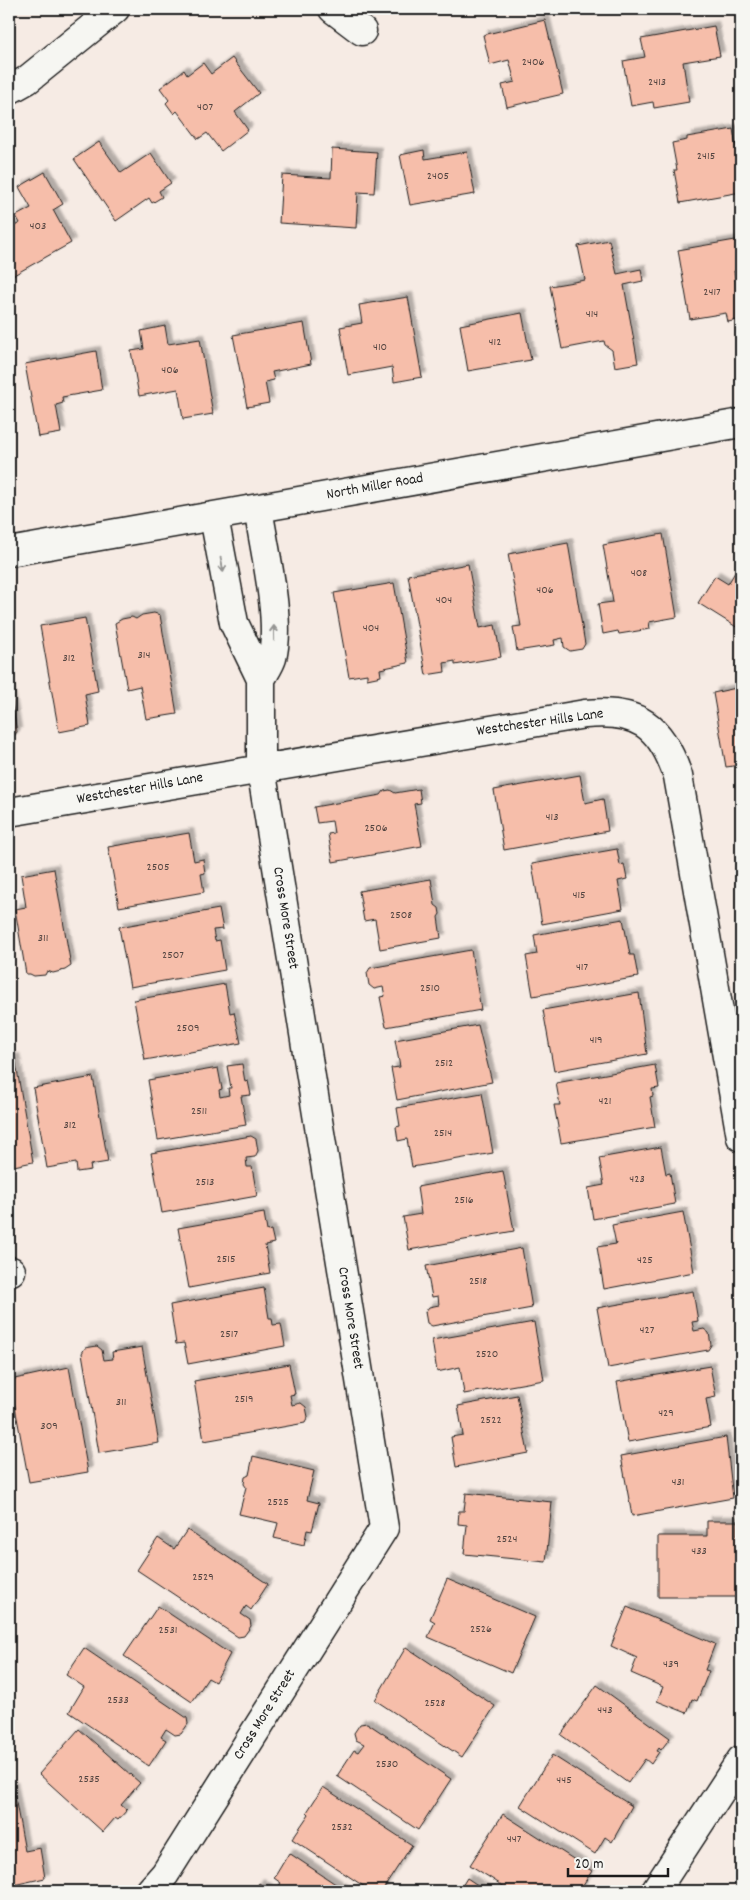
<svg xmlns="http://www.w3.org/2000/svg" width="750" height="1900" font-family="Dekko,sans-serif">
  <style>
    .building { fill: #f6beaa; stroke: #1c1c1c; filter: url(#shadow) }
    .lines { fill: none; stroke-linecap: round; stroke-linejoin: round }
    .minor-casing { stroke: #1c1c1c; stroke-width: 31 }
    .minor { stroke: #f6f6f2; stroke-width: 28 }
    .oneway { stroke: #949492 }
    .labels { text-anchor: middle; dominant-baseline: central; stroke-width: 5; stroke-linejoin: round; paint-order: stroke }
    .number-label { font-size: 12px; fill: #524440 }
    .street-label { font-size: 15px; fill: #1c1c1c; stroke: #f6f6f2 }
  </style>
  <defs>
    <filter id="shadow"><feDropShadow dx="4.5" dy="-4.5" stdDeviation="1" flood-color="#0004"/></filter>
  </defs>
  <rect width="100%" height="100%" fill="#f6ebe4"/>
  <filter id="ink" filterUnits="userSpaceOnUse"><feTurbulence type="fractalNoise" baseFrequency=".02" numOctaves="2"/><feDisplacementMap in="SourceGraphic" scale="10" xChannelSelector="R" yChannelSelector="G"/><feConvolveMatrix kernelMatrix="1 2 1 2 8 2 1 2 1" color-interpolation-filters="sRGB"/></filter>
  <g filter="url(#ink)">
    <!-- building -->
    <path class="building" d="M545,20L563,94L507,107L502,85L515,82L509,60L490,65L483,35Z
      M714,26L720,56L683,62L689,102L654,108L653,102L631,106L623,61L645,57L641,39Z
      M232,58L259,93L235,112L248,130L221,151L207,133L198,139L177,111L174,114L166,103L169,100L160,88L184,70L187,75L203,63L211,74Z
      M733,129L741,176V192L680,203L674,170H677L672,143L687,140V137Z
      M99,142L121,173L151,153L171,183L159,191L162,197L152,203L149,198L116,221L74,159Z
      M332,149L377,152L374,193L358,192L356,228L279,223L282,175L331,178Z
      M424,150L425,159L467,152L475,194L410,205L400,155Z
      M45,172L63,204L53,210L71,243L12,276L9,271V229L20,223L16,216L31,208L19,187Z
      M741,239V270L734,271L741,319L728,322L726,313L690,319L678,250Z
      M609,240L617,274L641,269L643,281L624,285L638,363L615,367L612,350L605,345L604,341L562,349L550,286L585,280L578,246Z
      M408,297L422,377L394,382L392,367L348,375L340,327L362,323L359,305Z
      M522,313L531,360L468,371L460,325Z
      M304,323L311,364L272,372L274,380L265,382L269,403L247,407L233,335Z
      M165,326L168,344L200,339L213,414L183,419L178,389L139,396L131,351L144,349L141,331Z
      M96,351L102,390L62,397L63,403L56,405L61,433L38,437L25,364Z
      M663,534L677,617L649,622L650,629L619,634L618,631L603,634L598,604L613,602L603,545Z
      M568,543L585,644L582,649L570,651L564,647L563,638L554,640L555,645L517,651L513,627L521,626L508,554Z
      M741,562V625L738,628L698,603L715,576L728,584Z
      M468,564L480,628L495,625L501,657L455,665V661L444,663L445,672L426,675L408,575Z
      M394,583L408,663L380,669L381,676L367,679V674L349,677L334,593Z
      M154,613L160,615L177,714L146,719L140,686L127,689L115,623L122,619L132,617L136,619L142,615Z
      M85,618L98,691L85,694L90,726L59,732L40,626Z
      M9,686L17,732L13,737L9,738Z
      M741,687V765L726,767L713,693Z
      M580,775L585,803L603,799L608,831L504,850L494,790Z
      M419,789L421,803L414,804L422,846L333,862L328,834L334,833L332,821L317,823L314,807L381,795L384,791L390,790L395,793Z
      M189,833L194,861L203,859L205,873L201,874L204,892L119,907L108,847Z
      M617,849L620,865L624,864L627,879L618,881L623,909L542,924L532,864Z
      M54,869L71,966L65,970L53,973L47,971L45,975L34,976L30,974H26L15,909L26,907L21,875Z
      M431,879L435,905L439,908L440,914L438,917L441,938L380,949L375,919L364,921L359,891Z
      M219,909L223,929L213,930L215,941L220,940L225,970L130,987L119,927Z
      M623,919L630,955H634L638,977L533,996L526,956L537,954L534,935Z
      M471,950L481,1010L386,1027L380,997L385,996L383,987L374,989L369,985L367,973L370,968Z
      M225,984L230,1013L234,1012L241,1043L145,1060L134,1000Z
      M639,993L647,1054L554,1071L543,1010Z
      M478,1025L492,1082L397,1100L391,1068L400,1067L395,1040Z
      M15,1058L33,1162L9,1167V1059Z
      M242,1064L245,1082L248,1081L251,1095L241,1096L246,1125L158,1140L148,1080L218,1068L222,1089L219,1090L220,1097L229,1095L228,1088H231L227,1066Z
      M655,1065L659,1088L652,1089L653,1096L650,1097L655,1127L561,1143L554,1105H560L556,1083Z
      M93,1077L108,1162L90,1165L91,1170L77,1172L76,1163L47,1168L33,1088Z
      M482,1093L493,1153L412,1167L407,1139L398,1141L396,1127L400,1126L397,1108Z
      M251,1136L256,1139L258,1151L255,1157L246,1158L247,1167H252L257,1196L162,1213L151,1153Z
      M661,1147L666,1174L670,1173L675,1204L593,1219L588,1188L604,1185L599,1158Z
      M503,1171L514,1231L409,1250L403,1217L421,1214L417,1187Z
      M683,1212L694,1272L604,1289L597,1247L616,1244L612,1225Z
      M264,1213L267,1231L271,1230L274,1243L265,1245L270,1273L189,1288L178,1228Z
      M522,1248L532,1308L432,1326L427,1323L425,1312L429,1307L439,1305L438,1296L432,1297L426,1266Z
      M264,1288L269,1318H272L273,1325L281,1324L285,1346L188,1364L184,1343L176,1344L170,1305Z
      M693,1291L698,1321L692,1322L694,1331L704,1329L709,1333L711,1345L708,1350L608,1368L597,1308Z
      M534,1322L544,1380L464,1394L460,1367L437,1372L432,1340Z
      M97,1346L102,1350L104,1360L113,1359L112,1352L142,1347L159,1443L99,1453L82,1353L85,1348Z
      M289,1364L295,1394L290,1395L292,1405L301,1403L306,1407L308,1417L305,1423L204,1441L194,1381Z
      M710,1366L716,1397L706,1399L711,1427L628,1442L617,1382Z
      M69,1367L88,1472L29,1482L10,1380Z
      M517,1395L528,1453L456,1467L451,1437L463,1435L458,1406Z
      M726,1437L733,1498L632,1516L621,1456Z
      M253,1456L314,1471L307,1500L319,1503L312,1531L307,1530L304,1545L274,1538L278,1523L239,1514L246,1487L244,1484L245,1477L249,1475Z
      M466,1493L552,1502L546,1562L464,1554L467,1525L458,1524L459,1511H464Z
      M707,1521H737V1536H740L741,1597H658V1536H707Z
      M187,1530L268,1584L251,1610L246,1606L241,1614L250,1620L251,1626L244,1636L238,1637L137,1570L158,1538L174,1549Z
      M447,1579L535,1617L511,1673L428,1637L435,1622L430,1619Z
      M158,1606L230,1654L215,1682L208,1678L192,1702L124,1656Z
      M627,1607L715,1644L705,1670L709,1671L697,1701L692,1699L687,1713L657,1701L663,1687L631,1673L637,1658L611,1646Z
      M406,1647L495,1706L462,1757L375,1700Z
      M84,1648L187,1718L188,1724L181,1734L175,1735L166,1729L161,1737L166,1740L149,1766L69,1712L84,1687L66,1675Z
      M597,1685L670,1738L661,1750L659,1748L657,1751L659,1752L651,1764L645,1759L628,1783L561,1735Z
      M367,1723L451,1779L418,1830L337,1776L354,1750L358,1752L364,1744L356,1740L354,1733L360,1724Z
      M79,1729L140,1783L121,1805L127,1810L118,1820L115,1818L103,1832L39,1774Z
      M552,1755L632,1806L612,1842L605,1837L595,1854L520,1806Z
      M9,1787H13L25,1851L40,1848L45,1878L9,1886Z
      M323,1787L412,1845L382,1891H371L292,1839L309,1814L307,1812Z
      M503,1814L592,1871L579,1891H511L470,1865Z
      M289,1853L346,1891H278L276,1890L281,1883L274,1878Z
      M467,1878L482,1888L492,1891H459Z
      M741,1882V1891H735Z
      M259,1883L271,1891H254Z"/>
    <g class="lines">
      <!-- minor casing -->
      <g class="minor-casing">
        <path id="minor" d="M333,9L362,31
          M9,90L27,80L115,9
          M258,508C264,548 282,621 272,658C270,665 264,673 261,679
          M9,552L741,423
          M9,812L585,714C638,709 661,725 678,776L741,1137
          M9,1271H11
          M150,1891L165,1874L384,1528L261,768V679L234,623L214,517
          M655,1891L741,1760"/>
      </g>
      <!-- minor -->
      <use href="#minor" class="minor"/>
    </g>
    <!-- one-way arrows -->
    <defs><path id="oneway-shaft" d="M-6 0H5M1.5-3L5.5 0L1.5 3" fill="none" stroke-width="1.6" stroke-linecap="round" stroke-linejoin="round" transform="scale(1.25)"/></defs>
    <g class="oneway">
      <use href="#oneway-shaft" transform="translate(222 565) rotate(79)"/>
      <use href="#oneway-shaft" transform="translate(274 633) rotate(-91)"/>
    </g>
  </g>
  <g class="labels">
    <!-- number labels -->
    <g class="number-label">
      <text x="533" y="62">2406</text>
      <text x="657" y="82">2413</text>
      <text x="205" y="107">407</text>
      <text x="706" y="156">2415</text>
      <text x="438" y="176">2405</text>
      <text x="38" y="226">403</text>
      <text x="712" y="292">2417</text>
      <text x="592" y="314">414</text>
      <text x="495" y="342">412</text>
      <text x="380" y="347">410</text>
      <text x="170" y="370">406</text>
      <text x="639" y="573">408</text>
      <text x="545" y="590">406</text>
      <text x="444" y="600">404</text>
      <text x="371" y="628">404</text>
      <text x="144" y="655">314</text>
      <text x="69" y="658">312</text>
      <text x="552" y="817">413</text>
      <text x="376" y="828">2506</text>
      <text x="158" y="867">2505</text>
      <text x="579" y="895">415</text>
      <text x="401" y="915">2508</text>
      <text x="43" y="938">311</text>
      <text x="173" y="955">2507</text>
      <text x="582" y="967">417</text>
      <text x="430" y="988">2510</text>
      <text x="188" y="1028">2509</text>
      <text x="596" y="1040">419</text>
      <text x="444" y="1063">2512</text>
      <text x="605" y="1101">421</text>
      <text x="199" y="1111">2511</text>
      <text x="70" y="1125">312</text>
      <text x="443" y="1133">2514</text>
      <text x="637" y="1179">423</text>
      <text x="205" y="1182">2513</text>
      <text x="464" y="1200">2516</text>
      <text x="226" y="1259">2515</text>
      <text x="645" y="1260">425</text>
      <text x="478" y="1281">2518</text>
      <text x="647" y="1330">427</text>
      <text x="229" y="1334">2517</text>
      <text x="487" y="1354">2520</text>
      <text x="244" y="1399">2519</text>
      <text x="121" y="1402">311</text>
      <text x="666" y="1413">429</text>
      <text x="491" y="1420">2522</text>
      <text x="49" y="1426">309</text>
      <text x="678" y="1482">431</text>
      <text x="278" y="1502">2525</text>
      <text x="507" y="1539">2524</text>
      <text x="699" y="1551">433</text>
      <text x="203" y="1577">2529</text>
      <text x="481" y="1629">2526</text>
      <text x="168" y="1630">2531</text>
      <text x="671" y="1664">439</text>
      <text x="118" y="1700">2533</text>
      <text x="435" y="1703">2528</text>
      <text x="605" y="1710">443</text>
      <text x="387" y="1764">2530</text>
      <text x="89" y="1779">2535</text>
      <text x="564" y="1780">445</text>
      <text x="342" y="1827">2532</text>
      <text x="514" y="1839">447</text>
    </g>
    <!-- street labels -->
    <g class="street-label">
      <text transform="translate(375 487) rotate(-10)">North Miller Road</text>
      <text transform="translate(540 723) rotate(-8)">Westchester Hills Lane</text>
      <text transform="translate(140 789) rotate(-10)">Westchester Hills Lane</text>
      <text transform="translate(285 918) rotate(81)">Cross More Street</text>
      <text transform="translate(350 1318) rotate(81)">Cross More Street</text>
      <text transform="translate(265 1715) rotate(-58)">Cross More Street</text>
    </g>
  </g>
  <!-- margin -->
  <rect width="750" height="1900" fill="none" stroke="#f6f6f2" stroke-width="30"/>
  <rect x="15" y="15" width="720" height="1870" fill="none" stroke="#1c1c1c" stroke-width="2" filter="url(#ink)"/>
  <!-- scale -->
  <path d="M568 1868v8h100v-8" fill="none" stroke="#1c1c1c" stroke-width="2.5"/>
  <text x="575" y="1868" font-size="15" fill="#1c1c1c" stroke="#f6f6f2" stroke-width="4" paint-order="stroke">20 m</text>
</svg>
